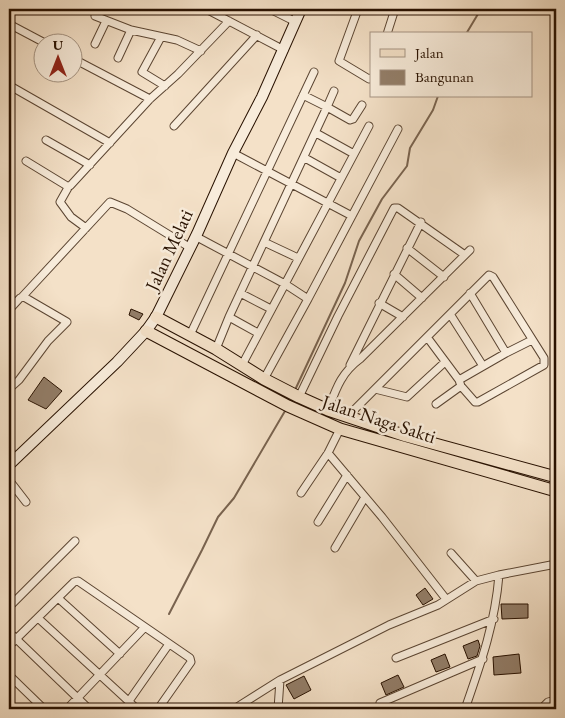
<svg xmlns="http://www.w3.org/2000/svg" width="565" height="718" font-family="'EB Garamond',serif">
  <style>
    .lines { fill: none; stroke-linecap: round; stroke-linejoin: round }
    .stream { stroke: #79634f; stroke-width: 2 }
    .building { fill: #927d68; stroke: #281100 }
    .street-casing { stroke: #5b4532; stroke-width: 9 }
    .secondary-casing { stroke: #281100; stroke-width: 12 }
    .primary-casing { stroke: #281100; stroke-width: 13 }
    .street { stroke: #f8ecdb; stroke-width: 7 }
    .secondary { stroke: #f8ecdb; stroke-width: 10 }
    .primary { stroke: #f4e1c8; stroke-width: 11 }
    .labels { text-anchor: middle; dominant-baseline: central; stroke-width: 5; stroke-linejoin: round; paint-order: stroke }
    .street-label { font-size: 19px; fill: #281100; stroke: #f8ecdb }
  </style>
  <rect width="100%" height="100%" fill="#f4e1c8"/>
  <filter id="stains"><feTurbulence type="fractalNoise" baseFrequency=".004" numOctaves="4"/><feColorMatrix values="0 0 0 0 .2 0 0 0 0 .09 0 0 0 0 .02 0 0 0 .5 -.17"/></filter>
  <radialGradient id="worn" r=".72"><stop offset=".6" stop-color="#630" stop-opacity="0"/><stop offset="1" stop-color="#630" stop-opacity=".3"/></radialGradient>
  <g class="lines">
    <!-- stream -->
    <path class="stream" d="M466,34L481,9
      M295,390L345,283L359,241L382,199L407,166L410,148L433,110L438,96
      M169,614L202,550L218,517L234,498L285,411"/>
  </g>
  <!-- building -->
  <path class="building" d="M131,309L143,314L139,320L129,315Z
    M44,377L62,391L46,409L28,400Z
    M425,588L433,599L423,605L416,595Z
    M501,604H528V618L502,619Z
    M478,640L480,646L477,656L468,659L463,646Z
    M445,654L450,667L436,672L431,660Z
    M519,654L521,673L494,675L493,657Z
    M398,675L404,687L386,695L381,683Z
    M304,676L311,690L294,699L286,685Z"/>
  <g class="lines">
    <!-- street casing -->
    <g class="street-casing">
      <path id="street" d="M206,9L284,50
        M270,9L296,22
        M349,9L357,12
        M358,9L339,61L369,79L371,78
        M95,16L131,30L177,40L201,51
        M9,24L43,42
        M387,34L395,9
        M161,37L142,72L165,86
        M95,44L106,21
        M72,58L150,99
        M118,58L131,30
        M12,87L110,143
        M303,95L327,107L334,91
        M174,126L257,35
        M316,133L354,154
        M46,140L90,165
        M233,153L352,216
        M305,158L341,178
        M26,161L67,186H70L150,99L178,74L229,21
        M69,186L60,202L71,217L86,228
        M195,236L285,284L308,299L264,379
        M264,242L298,258
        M407,248L444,277
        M394,274L422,298
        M240,293L271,309
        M470,293L506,353
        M22,297L110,202L127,209L189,247
        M308,299L398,129
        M379,303L403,317
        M9,310L20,298L24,297L67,322L48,341L19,380L9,389
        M450,314L483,366
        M229,317L258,333
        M190,335L314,72
        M216,349L229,317L327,107L350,120L353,119L362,105
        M242,365L369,126
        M350,365L421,222
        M459,380L506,353L532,340
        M375,389L407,397L445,362
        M299,397L338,316L394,208H398L465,255
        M436,404L461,386
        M328,410C336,389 341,373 360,359L470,250
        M347,417L489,275L493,277L544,358V365L478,402H475L461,386L459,380L427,337
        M9,446L14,460
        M328,453L382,517L446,599
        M9,480L26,502
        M301,493L328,453L340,429
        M318,522L347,475
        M335,548L365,497
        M451,553L476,581
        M58,598L120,654
        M9,607L75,541
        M38,618L137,709
        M9,632L89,709
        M9,646L74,582L78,581L190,658L191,662L158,709
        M396,658L494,619
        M9,675L44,709
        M280,680L389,625L438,605L476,581L499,575L556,564
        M129,701L169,644
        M380,703L483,659
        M544,706L548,702L556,700
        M67,709L145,627
        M234,709L280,680L278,709
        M465,709C481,663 495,624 499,575"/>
    </g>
    <!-- secondary casing -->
    <g class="secondary-casing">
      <path id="secondary" d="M9,465L117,362L146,331L156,317L197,234L233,153L262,97L301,9"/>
    </g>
    <!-- primary casing -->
    <g class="primary-casing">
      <path id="primary" d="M156,317L216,349L264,379L299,397L328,410L406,436L556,477
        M146,331L288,406L340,429L556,491"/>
    </g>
    <!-- street -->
    <use href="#street" class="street"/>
    <!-- secondary -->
    <use href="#secondary" class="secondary"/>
    <!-- primary -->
    <use href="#primary" class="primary"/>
  </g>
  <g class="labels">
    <!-- street labels -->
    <g class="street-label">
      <text transform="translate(169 250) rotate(-65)">Jalan Melati</text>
      <text transform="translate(379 419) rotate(18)">Jalan Naga Sakti</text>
    </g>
  </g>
  <!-- margin -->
  <rect width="565" height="718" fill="none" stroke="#f4e1c8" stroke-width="30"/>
  <rect x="10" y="10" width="545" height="698" fill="none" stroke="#281100" stroke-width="2.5"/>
  <rect x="15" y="15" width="535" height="688" fill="none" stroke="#281100"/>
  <!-- legend -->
  <rect x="370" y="32" width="162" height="65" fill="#f8ecdb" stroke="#a59483"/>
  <rect x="380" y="49" width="25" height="8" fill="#f4e1c8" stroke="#a59483"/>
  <text x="415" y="58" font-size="15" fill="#281100">Jalan</text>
  <rect x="380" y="70" width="25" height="15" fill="#927d68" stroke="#a59483"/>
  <text x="415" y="82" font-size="15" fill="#281100">Bangunan</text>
  <!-- north arrow -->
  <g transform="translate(58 58)"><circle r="24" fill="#f8ecdb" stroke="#a59483"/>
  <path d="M0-4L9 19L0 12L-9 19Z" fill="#8f2418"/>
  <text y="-8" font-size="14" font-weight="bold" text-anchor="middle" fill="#281100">U</text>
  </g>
  <rect width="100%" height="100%" filter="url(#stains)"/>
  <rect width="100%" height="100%" fill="url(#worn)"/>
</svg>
